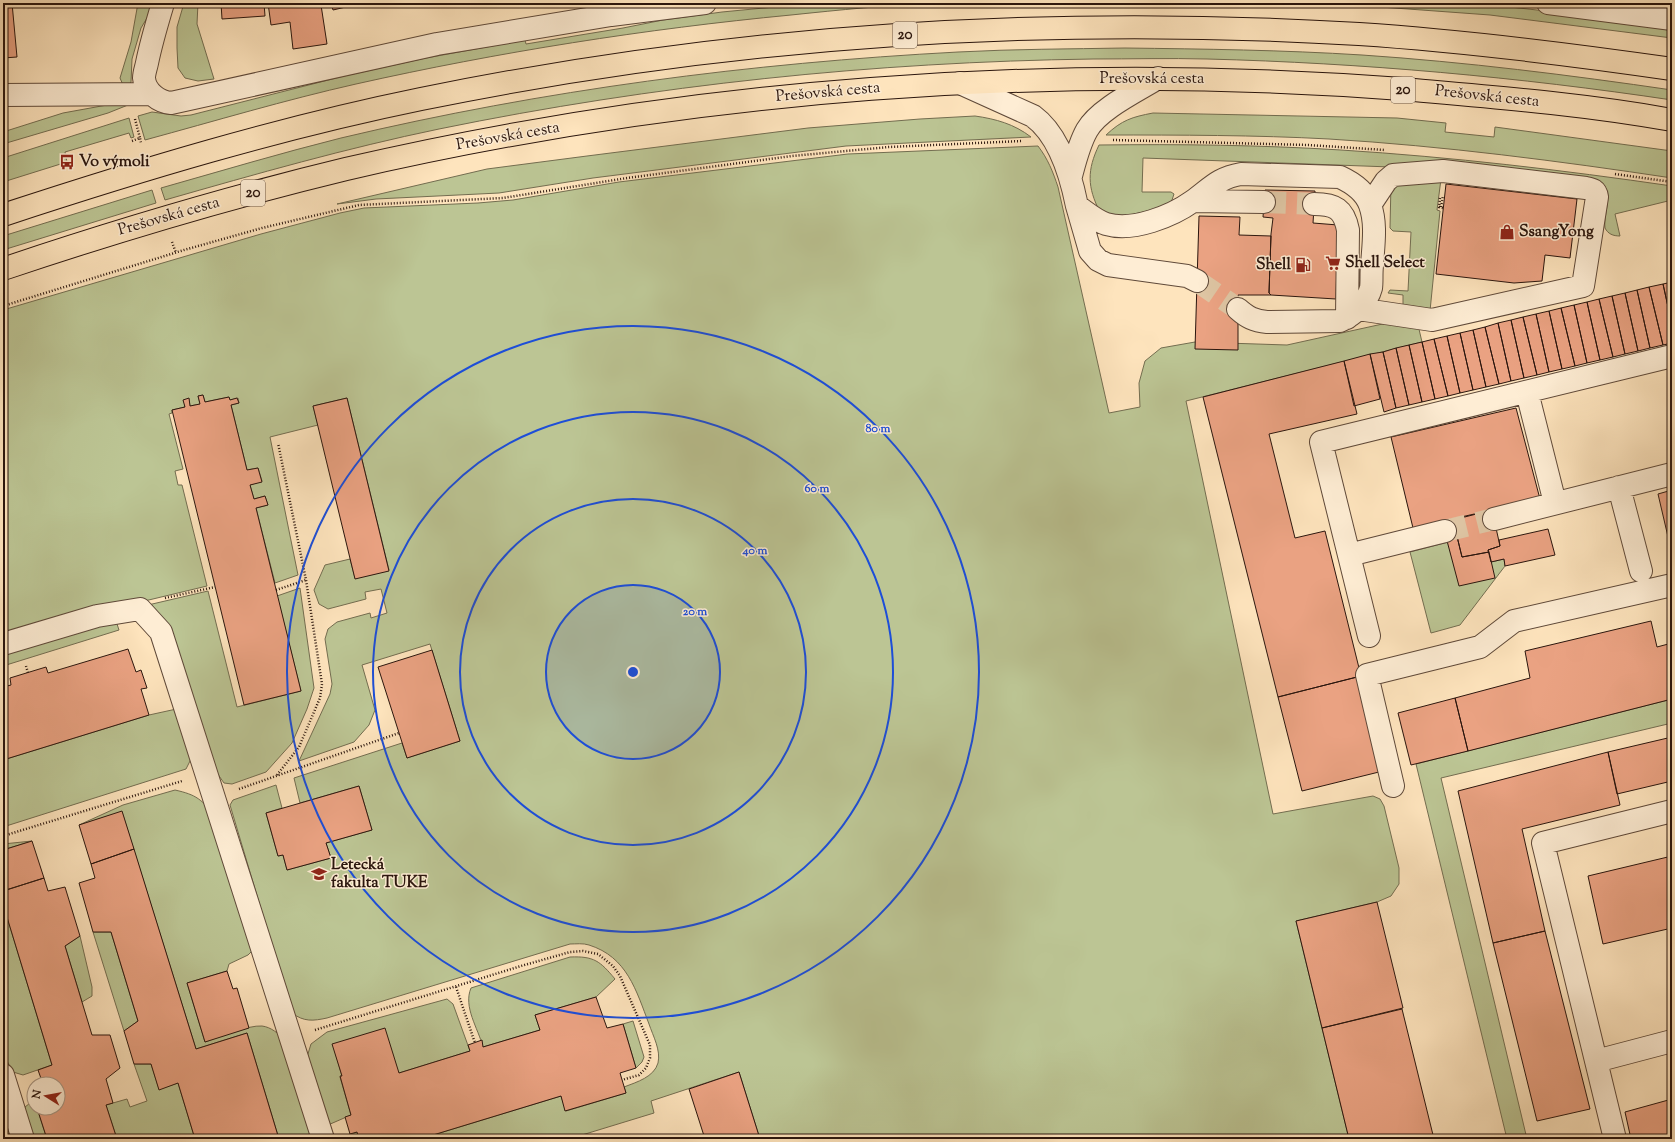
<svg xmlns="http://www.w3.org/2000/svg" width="1675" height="1142" font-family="'Sorts Mill Goudy',serif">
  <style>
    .green { fill: #bcc594; stroke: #736d50 }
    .building { fill: #eaa282; stroke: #2a150d }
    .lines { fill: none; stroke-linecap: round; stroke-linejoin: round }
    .minor-tunnel { stroke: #dec5a3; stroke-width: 22; stroke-dasharray: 22 11; stroke-linecap: butt }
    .minor-casing { stroke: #5f4939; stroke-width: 24 }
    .highway-casing { stroke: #2a150d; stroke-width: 24 }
    .path { stroke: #2a150d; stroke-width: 2.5; stroke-dasharray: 1 2; stroke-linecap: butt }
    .minor { stroke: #feedd4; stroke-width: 22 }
    .highway { stroke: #fee4bd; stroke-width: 22 }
    .ring { fill: none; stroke: #1d4ed8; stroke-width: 2 }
    .labels { text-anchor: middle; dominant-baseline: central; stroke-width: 3; stroke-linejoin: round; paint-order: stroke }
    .shield { fill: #feedd4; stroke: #6a5649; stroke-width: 1 }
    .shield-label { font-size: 15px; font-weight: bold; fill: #2a150d }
    .street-label { font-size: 16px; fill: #2a150d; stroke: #feedd4 }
    .poi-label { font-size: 16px; font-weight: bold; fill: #2a150d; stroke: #feedd4; text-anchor: start }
    .centre { fill: #1d4ed8; stroke: #feedd4; stroke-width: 2 }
    .ring-label { font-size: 12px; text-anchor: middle; font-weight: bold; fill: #1d4ed8; stroke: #feedd4; stroke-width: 3; stroke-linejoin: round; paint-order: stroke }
  </style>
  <rect width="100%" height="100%" fill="#fee4bd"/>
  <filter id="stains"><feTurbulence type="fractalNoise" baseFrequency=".005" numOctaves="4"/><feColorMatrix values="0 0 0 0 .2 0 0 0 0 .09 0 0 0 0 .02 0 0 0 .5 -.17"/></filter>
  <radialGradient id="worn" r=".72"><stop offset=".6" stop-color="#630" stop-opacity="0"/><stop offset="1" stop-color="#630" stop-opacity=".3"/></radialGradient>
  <!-- green -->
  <path class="green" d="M138,3H156L141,28L132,59L131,82L129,85H123L120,78L131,42Z
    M184,3H198L197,24L214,79L198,81L185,78L178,68L177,48V27Z
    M816,3H936C888,5 839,10 791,15C645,29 499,52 356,84C285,100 215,121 145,140L138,116L152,112L181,116L191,115L344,76L426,58L525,40L526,44L623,28L663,20L722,12Z
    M1326,3C1370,3 1416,1 1460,3C1531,7 1602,19 1672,29V38L1490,15Z
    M1125,48C1204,49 1283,50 1362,55C1466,62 1569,75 1672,90V100C1518,77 1363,63 1207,59C1169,58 1131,59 1093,59C873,62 654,85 439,129C347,148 256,174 165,200L161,188C221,171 281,153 341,138C543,90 751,63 958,52C1014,49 1070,49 1125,48Z
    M129,101L128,105L108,113L3,144V132L63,113Z
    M1153,113L1397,118L1446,123L1445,132L1494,137L1495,127L1672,151V178C1559,161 1444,146 1329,139C1255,135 1180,135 1106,135C1122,120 1132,117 1153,113Z
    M975,116C996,119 1014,124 1031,137L846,146L593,178L499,193L376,199L337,204L487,169L587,156L808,128L920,119Z
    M129,118L134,137L131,138L129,133L65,152L67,162L3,182V158Z
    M1099,145C1180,144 1261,145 1341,150C1452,157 1562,170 1672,186V200L1615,214L1620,236C1613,236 1608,234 1605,228C1603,212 1616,190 1598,181L1391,167L1143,158L1142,192H1171L1174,194L1172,200L1165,207L1117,218L1100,212C1087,187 1087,170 1099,145Z
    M1038,146C1048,159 1053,172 1058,187L1109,413L1140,407L1139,383L1145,361L1161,348L1195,342L1287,345L1387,323L1418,325L1422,342L1186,401L1273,814L1373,796L1380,799L1384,806L1399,868V884L1391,896L1377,902L1296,921L1349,1139H760L739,1072L651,1101L654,1113L582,1135L583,1139H420L561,1096L566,1111L626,1093L624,1087C637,1082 654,1077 658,1063C661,1050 653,1036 649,1024C636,990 627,957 589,945C583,943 576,944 570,944L327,1018C313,1021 304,1022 292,1013L230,805L233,800L276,785L282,808L266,813L278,856L283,855L287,870L331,858L326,843L372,830L359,786L300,803L294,778L402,743L407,758L460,741L430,644L362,665L375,710L369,725L354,742L299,761L330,694L332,684L325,639L328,629L337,622L370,613L371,618L387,613L381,589L365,592L366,599L328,609L319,604L314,590L325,565L350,559L355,578L389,570L347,398L313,406L318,425L270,437L298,575L275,583L256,508L268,505L265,496L254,499L250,485L262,481L258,468L247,470L231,405L239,403L238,398L230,400L229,397L205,402L203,395L198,396L200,404L190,406L189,399L184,400L185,407L172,410V413L169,414L183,469L175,471L178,485H182L207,586L3,635V310L261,234L340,213L364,208L478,203L513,200L619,182L848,154Z
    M1441,179L1437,210L1440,211L1430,311L1403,308V295L1388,293L1390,290L1408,291L1411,232L1393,231L1390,228L1391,183Z
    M152,190L156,203L3,250V236Z
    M1448,542L1491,562L1504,559L1505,566L1460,625L1431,633L1410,552Z
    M300,588L314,688L307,709L292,743L266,772L232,784L224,783L217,773L148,605L208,591L237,707L301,691L277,596Z
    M116,621L119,630L3,666V650Z
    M1672,699V723L1441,778L1527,1139H1507L1416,764Z
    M181,708L195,751L186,769L3,827V760L149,715Z
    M175,790C197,795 201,799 216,817L252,951L248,955L229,964L227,971L187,983L205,1042C219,1037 248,1025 262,1026C271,1027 279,1034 285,1040L316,1139H279L247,1033L196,1049L122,812L79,825L123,805Z
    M32,841L3,850V844Z
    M3,904L52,1065L23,1075L13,1072L7,1061L3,1047Z
    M93,932H111L138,1021L124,1031Z
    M80,936L92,987V996L82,1002L65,946Z
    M570,957C594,956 600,961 615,979L596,997L535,1015L540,1030L483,1047C478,1028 463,1007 471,988Z
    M447,999L453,1004L470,1051L399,1073L333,1045L342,1076L340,1077L351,1115L328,1125L307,1057L311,1044L327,1032Z
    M633,1021L644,1057L642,1062L636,1068L623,1024Z
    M134,1064H151L159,1089L178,1083L195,1139H117L106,1105L127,1099L130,1107L147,1101Z
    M34,1100V1108H37L47,1139H31L25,1118V1107Z
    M3,1101L15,1139H3Z
    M357,1132L359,1139H334Z"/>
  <!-- building -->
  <path class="building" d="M3,3H12L17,57L3,58Z
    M221,3H264L265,16L222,19Z
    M268,3H313V6L321,5L327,44L293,49L290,22L271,25Z
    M331,3H349L350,6L333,10Z
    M1446,184L1577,199L1570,258L1545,255L1542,281L1514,283L1436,274Z
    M1265,190L1315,191L1313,223L1338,225L1336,299L1271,295L1269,293L1271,234L1273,218L1263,217Z
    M1199,216L1240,217L1239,235L1271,236L1269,293L1271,295H1238V350L1195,349Z
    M1672,282V325L1663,284Z
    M1663,284L1672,325V343L1663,345L1649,287Z
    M1649,287L1663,345L1650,348L1637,290Z
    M1637,290L1650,348L1638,351L1625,293Z
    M1625,293L1638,351L1625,354L1612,296Z
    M1612,296L1625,354L1613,357L1599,299Z
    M1599,299L1613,357L1600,360L1587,302Z
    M1587,302L1600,360L1587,363L1574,305Z
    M1574,305L1587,363L1575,366L1561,308Z
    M1561,308L1575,366L1562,369L1549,311Z
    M1549,311L1562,369L1549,372L1536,314Z
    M1536,314L1549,372L1537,375L1523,317Z
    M1523,317L1537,375L1524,378L1511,320Z
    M1511,320L1524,378L1511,381L1498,323Z
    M1498,323L1511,381L1499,384L1485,327Z
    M1485,327L1499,384L1486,387L1473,330Z
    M1473,330L1486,387L1473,390L1460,333Z
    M1460,333L1473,390L1460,393L1447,336Z
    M1447,336L1460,393L1448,396L1434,339Z
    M1434,339L1448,396L1435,399L1422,342Z
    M1422,342L1435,399L1422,402L1409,345Z
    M1409,345L1422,402L1409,405L1396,348Z
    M1396,348L1409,405L1396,408L1383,352Z
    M1383,352L1396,408L1384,412L1370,354Z
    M1370,354L1380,399L1354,406L1344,361Z
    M1344,361L1357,414L1269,434L1295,538L1325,531L1361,676L1278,697L1203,397Z
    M203,395L205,402L229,397L230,400L237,398L239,403L231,405L247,470L258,468L262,482L250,485L254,499L265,496L268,505L256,508L301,691L244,705L172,410L185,407L183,400L189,398L190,406L200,404L198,396Z
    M347,398L389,571L355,579L313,406Z
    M1516,408L1540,499L1413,528L1391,437Z
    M1672,490V554L1658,494Z
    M1492,510L1500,546L1488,550L1489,552L1462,557L1453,520Z
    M1453,520L1462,557L1489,552L1495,578L1459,586L1442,522Z
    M1548,529L1555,555L1505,566L1504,559L1491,562L1488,550L1500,546L1499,540Z
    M1651,621L1657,647L1672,643V699L1468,751L1455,698L1530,678L1525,651Z
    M128,649L136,672L141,670L147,688L141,689L149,715L3,760V687L11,685L10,678L46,667L48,673Z
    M432,650L460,741L407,758L378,667Z
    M1361,676L1383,771L1302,791L1278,697Z
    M1455,698L1468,751L1411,765L1398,713Z
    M1672,737V781L1617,794L1608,752Z
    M1608,752L1620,805L1522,829L1545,931L1493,943L1458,791Z
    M359,786L372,830L326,843L331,858L287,870L283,855L278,856L266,813Z
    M122,811L134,849L91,864L79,825Z
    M32,841L44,878L3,891V850Z
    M134,849L196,1049L247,1033L279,1139H195L178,1083L159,1090L151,1064H134L124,1031L138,1021L111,932H93L79,883L95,878L91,864Z
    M1672,856V928L1603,944L1588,876Z
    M44,878L48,891L65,887L80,936L65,946L92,1035H110L120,1068L106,1079L113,1103L106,1105L117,1139H47L37,1108H58V1084H43L38,1070L52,1065L3,904V891Z
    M1377,902L1403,1008L1322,1028L1296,921Z
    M1545,931L1590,1109L1537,1121L1493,943Z
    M227,971L233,989L237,988L249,1028L205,1042L187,983Z
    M596,997L607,1028L623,1024L636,1068L620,1073L626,1093L565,1111L561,1096L420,1139H359L357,1132L350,1134L345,1117L351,1115L340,1076H342L332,1044L385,1028L399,1073L470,1051L468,1045L482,1040L483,1047L540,1030L535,1015Z
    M1402,1009L1434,1139H1349L1322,1028Z
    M739,1072L760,1139H705L689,1089Z
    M1672,1099V1139H1631L1625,1112Z"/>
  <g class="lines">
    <!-- minor-tunnel -->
    <path class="minor-tunnel" d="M1264,202L1314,204
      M1197,281L1238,309
      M1445,531L1494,519"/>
    <!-- minor casing -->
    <g class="minor-casing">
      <path id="minor" d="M163,3C157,23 151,43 147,63C146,68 144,73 144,78C145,92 159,102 171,103L437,44L611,15L705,3
        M1548,3L1672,19
        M960,83L1033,116C1059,135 1071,176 1077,206
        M3,95L151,94
        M1071,176C1075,161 1079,144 1087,130C1099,109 1137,91 1158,78
        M1193,201L1264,202
        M1314,204C1335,204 1344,209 1348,230L1347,318
        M1197,281L1187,276L1108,265L1098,260L1090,251L1077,206C1086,212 1096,221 1106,224C1133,232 1172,216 1193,201C1211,188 1218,178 1241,174L1340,177C1353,183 1365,191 1370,205C1377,224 1373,247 1372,266C1371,273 1372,282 1371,288C1367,303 1354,315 1340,321L1267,322C1254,321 1247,317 1238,309
        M1358,309L1432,320L1583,286L1597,197C1596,190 1592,189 1586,188L1443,171L1393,175L1386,181L1370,205
        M1527,392L1555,503
        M1619,487L1641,571
        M1494,519L1672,474
        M1349,555L1445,531
        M1369,636L1321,442L1672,356
        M3,644L97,616L140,609L161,632L323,1139
        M1393,786L1367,675L1480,647L1514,621L1672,585
        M1596,1061L1672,1041
        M3,1075L23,1139
        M1615,1139L1543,843L1672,811"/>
    </g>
    <!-- highway casing -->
    <g class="highway-casing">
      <path id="highway" d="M3,215C140,170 279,128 421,99C729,36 1046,15 1359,34C1464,41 1568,54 1672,69
        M3,269C116,231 230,197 346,169C691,89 1049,62 1402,89C1492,97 1583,104 1672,120"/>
    </g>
    <!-- path -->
    <path class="path" d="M135,119L140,138
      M1113,140L1308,145L1385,150
      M132,141L140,138L141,143
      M1615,174L1672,182
      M1440,198L1439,207L1443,208
      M1441,207L1443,196
      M172,242L176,253
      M3,306L184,250L262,228L359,205L503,198L627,178L792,156L889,147L1022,141
      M276,590L306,580
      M165,598L215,587
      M26,666L28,673
      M277,775L299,747L320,698L322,684L306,580L278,443
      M239,789L399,733
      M3,836L182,781
      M456,987L475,1043
      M315,1030L521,966L570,952L583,951L598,954L613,966L620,976L650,1045V1058L646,1068L639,1075L622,1080"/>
    <!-- minor -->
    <use href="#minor" class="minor"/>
    <!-- highway -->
    <use href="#highway" class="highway"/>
  </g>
  <!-- distance rings -->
  <circle cx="633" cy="672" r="87" fill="#1d4ed8" fill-opacity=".12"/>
  <g class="ring">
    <circle cx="633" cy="672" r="87"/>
    <circle cx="633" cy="672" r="173"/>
    <circle cx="633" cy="672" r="260"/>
    <circle cx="633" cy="672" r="346"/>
  </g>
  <!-- icons -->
  <defs>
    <g id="bus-bare" transform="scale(1.2)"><path d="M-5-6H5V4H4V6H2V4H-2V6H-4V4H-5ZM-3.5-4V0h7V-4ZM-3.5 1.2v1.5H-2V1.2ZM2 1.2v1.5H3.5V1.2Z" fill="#8f2418" stroke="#feedd4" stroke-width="2.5" paint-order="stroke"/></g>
    <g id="shop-bare" transform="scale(1.2)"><path d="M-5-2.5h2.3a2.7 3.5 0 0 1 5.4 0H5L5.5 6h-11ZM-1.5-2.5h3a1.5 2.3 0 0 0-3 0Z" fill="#8f2418" stroke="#feedd4" stroke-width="2.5" paint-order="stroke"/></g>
    <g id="supermarket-bare" transform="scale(1.2)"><path d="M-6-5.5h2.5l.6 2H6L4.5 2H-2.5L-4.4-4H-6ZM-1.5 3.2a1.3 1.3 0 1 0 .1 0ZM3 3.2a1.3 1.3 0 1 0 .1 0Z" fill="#8f2418" stroke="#feedd4" stroke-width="2.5" paint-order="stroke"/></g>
    <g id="fuel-bare" transform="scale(1.2)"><path d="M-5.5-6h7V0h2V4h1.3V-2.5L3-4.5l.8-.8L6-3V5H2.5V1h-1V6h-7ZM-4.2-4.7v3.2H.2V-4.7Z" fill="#8f2418" stroke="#feedd4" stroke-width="2.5" paint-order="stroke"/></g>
    <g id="university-bare" transform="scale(1.2)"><path d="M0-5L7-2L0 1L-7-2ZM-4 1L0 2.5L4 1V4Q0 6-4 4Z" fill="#8f2418" stroke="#feedd4" stroke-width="2.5" paint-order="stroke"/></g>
  </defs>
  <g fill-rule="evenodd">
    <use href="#bus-bare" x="67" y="162"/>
    <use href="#shop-bare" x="1507" y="232"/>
    <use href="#supermarket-bare" x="1333" y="263"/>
    <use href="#fuel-bare" x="1303" y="265"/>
    <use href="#university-bare" x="319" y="874"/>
  </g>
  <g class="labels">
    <!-- shield labels -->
    <g class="shield">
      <rect x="893" y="22" width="24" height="26" rx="3"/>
      <rect x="1391" y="77" width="24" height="26" rx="3"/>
      <rect x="241" y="180" width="24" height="26" rx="3"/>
    </g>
    <g class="shield-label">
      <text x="905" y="35">20</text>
      <text x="1403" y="90">20</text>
      <text x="253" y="193">20</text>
    </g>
    <!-- street labels -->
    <g class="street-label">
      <text x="1152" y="79">Prešovská cesta</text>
      <text transform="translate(828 93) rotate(-5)">Prešovská cesta</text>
      <text transform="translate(1487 97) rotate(6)">Prešovská cesta</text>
      <text transform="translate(508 137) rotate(-10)">Prešovská cesta</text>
      <text transform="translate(169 217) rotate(-16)">Prešovská cesta</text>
    </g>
    <!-- poi labels -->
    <g class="poi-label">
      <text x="79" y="162">Vo výmoli</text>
      <text x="1519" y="232">SsangYong</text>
      <text x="1345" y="263">Shell Select</text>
      <text x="1291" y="265" text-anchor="end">Shell</text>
      <text x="331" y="865">Letecká<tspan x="331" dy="18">fakulta TUKE</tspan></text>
    </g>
  </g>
  <circle cx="633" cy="672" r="6" class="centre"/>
  <g class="ring-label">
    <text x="878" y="432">80 m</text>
    <text x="817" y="492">60 m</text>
    <text x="755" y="554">40 m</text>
    <text x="695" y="615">20 m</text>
  </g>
  <!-- margin -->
  <rect width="1675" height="1142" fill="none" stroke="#fee4bd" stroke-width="16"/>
  <rect x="4" y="4" width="1667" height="1134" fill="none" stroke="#2a150d" stroke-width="2"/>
  <rect x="8" y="8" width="1659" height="1126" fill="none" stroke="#2a150d"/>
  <!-- north arrow -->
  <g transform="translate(46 1096) rotate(281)"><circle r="19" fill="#feedd4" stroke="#a99784"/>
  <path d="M0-3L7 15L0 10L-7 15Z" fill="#8f2418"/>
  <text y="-6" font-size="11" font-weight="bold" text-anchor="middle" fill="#2a150d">N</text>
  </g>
  <rect width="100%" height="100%" filter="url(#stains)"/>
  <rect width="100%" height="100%" fill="url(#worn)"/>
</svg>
